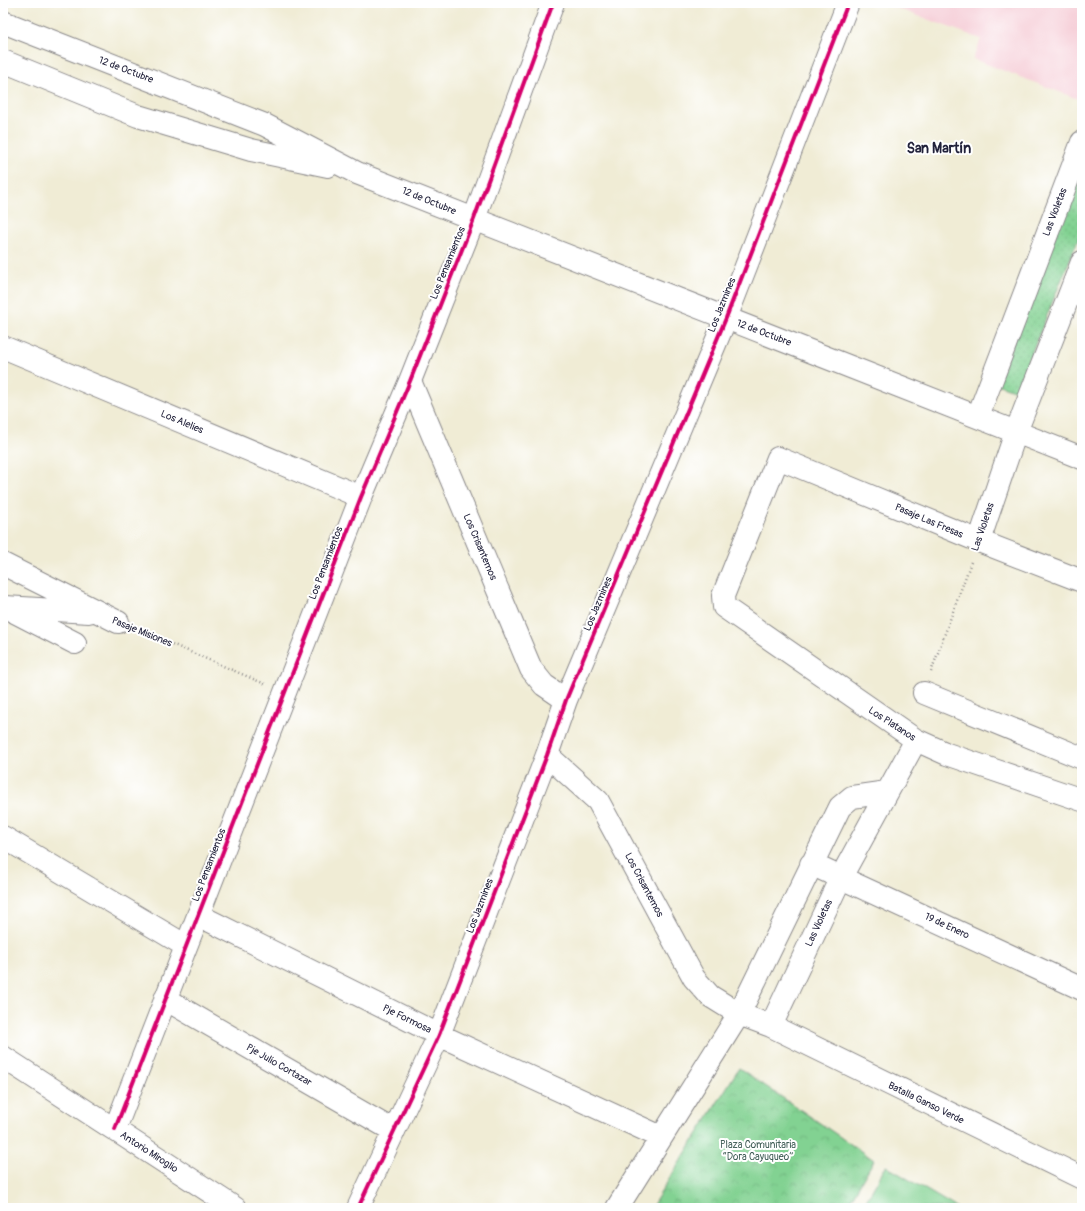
<svg xmlns="http://www.w3.org/2000/svg" width="1085" height="1211" font-family="Pangolin,sans-serif">
  <style>
    .built { fill: #f6cfd8 }
    .grass { fill: url(#grass-dots); stroke: #527a66 }
    .park { fill: url(#park-crowns); stroke: #527a66 }
    .pitch { fill: #82d292; stroke: #527a66 }
    .lines { fill: none; stroke-linecap: round; stroke-linejoin: round }
    .minor-casing { stroke: #898788; stroke-width: 24 }
    .path { stroke: #898788; stroke-width: 2.5; stroke-dasharray: 1 3; stroke-linecap: butt }
    .minor { stroke: #fff; stroke-width: 22 }
    .cycleway-casing { stroke: #fff; stroke-width: 6 }
    .cycleway { stroke: #d6006c; stroke-width: 4 }
    .labels { text-anchor: middle; dominant-baseline: central; stroke-width: 4; stroke-linejoin: round; paint-order: stroke }
    .street-label { font-size: 10px; fill: #22223b; stroke: #fff }
    .park-label { font-size: 10px; fill: #446059; stroke: #fff }
    .district-label { font-size: 14px; font-weight: bold; fill: #22223b; stroke: #fff }
  </style>
  <defs>
    <pattern id="grass-dots" width="8" height="8" patternUnits="userSpaceOnUse"><rect width="8" height="8" fill="#82d292"/><path d="M2 2h.1M6 6h.1" fill="none" stroke="#70b47f" stroke-width="1.8" stroke-linecap="round"/></pattern>
    <pattern id="park-crowns" width="20" height="18" patternUnits="userSpaceOnUse"><rect width="20" height="18" fill="#82d292"/><path d="M2 6a3 3 0 1 1 6 0M12 15a3 3 0 1 1 6 0" fill="none" stroke="#70b47f"/></pattern>
  </defs>
  <rect width="100%" height="100%" fill="#fff"/>
  <filter id="ink" filterUnits="userSpaceOnUse"><feTurbulence type="fractalNoise" baseFrequency=".025" numOctaves="2"/><feDisplacementMap in="SourceGraphic" scale="8" xChannelSelector="R" yChannelSelector="G"/><feConvolveMatrix kernelMatrix="1 2 1 2 8 2 1 2 1" color-interpolation-filters="sRGB"/></filter>
  <filter id="wash" filterUnits="userSpaceOnUse"><feTurbulence type="fractalNoise" baseFrequency=".012" numOctaves="4" result="noise"/><feDisplacementMap in="SourceGraphic" scale="16" xChannelSelector="R" yChannelSelector="G"/><feGaussianBlur stdDeviation="0.9" result="paint"/><feColorMatrix in="noise" values="0 0 0 0 0 0 0 0 0 0 0 0 0 0 0 0 0 1.4 0 .05"/><feComposite in="paint" operator="in"/></filter>
  <g filter="url(#wash)">
    <rect width="100%" height="100%" fill="#f0ecd5"/>
    <!-- built -->
    <path class="built" d="M883,3H1082V89L1078,99L973,59L981,39Z"/>
    <!-- grass -->
    <path class="grass" d="M1079,174L1082,175V230L1016,391L997,384Z"/>
    <!-- park -->
    <path class="park" d="M739,1068L874,1160L846,1208H651Z"/>
    <!-- pitch -->
    <path class="pitch" d="M886,1166L957,1208H862Z"/>
  </g>
  <g filter="url(#ink)">
    <g class="lines">
      <!-- minor casing -->
      <g class="minor-casing">
        <path id="minor" d="M3,22L265,125L357,173L1082,458
          M3,61L138,116L251,150L328,166
          M3,347L361,497
          M410,381L531,669L544,685L566,700
          M978,416L1082,142
          M979,541L1016,432L1082,262
          M3,564L118,622
          M1082,581L979,541L778,458L723,596L724,607L916,740L947,754L1082,800
          M5,607L89,612
          M11,610L75,643
          M924,693L1082,758
          M547,755L598,801L694,978L710,996L739,1014L840,807L852,797L887,792
          M3,837L186,946
          M811,864L1082,989
          M198,915L439,1035L661,1137
          M165,999L394,1131
          M771,1026L1082,1178
          M3,1057L235,1208
          M115,1129L361,497L410,381L474,219L553,3
          M358,1208L439,1035L547,755L566,700L726,318L848,3
          M617,1208L739,1014L771,1026L841,877L916,740"/>
      </g>
      <!-- path -->
      <path class="path" d="M139,630L265,684
        M931,672L971,562"/>
      <!-- minor -->
      <use href="#minor" class="minor"/>
      <!-- cycleway casing -->
      <g class="cycleway-casing">
        <path id="cycleway" d="M115,1129L361,497L410,381L474,219L553,3
          M358,1208L439,1035L547,755L566,700L726,318L848,3"/>
      </g>
      <!-- cycleway -->
      <use href="#cycleway" class="cycleway"/>
    </g>
  </g>
  <g class="labels">
    <!-- street labels -->
    <g class="street-label">
      <text transform="translate(126 70) rotate(21)">12 de Octubre</text>
      <text transform="translate(429 201) rotate(22)">12 de Octubre</text>
      <text transform="translate(1055 212) rotate(-69)">Las Violetas</text>
      <text transform="translate(448 263) rotate(-68)">Los Pensamientos</text>
      <text transform="translate(722 305) rotate(-68)">Los Jazmines</text>
      <text transform="translate(764 333) rotate(21)">12 de Octubre</text>
      <text transform="translate(182 422) rotate(23)">Los Alelies</text>
      <text transform="translate(929 521) rotate(23)">Pasaje Las Fresas</text>
      <text transform="translate(983 527) rotate(-71)">Las Violetas</text>
      <text transform="translate(480 547) rotate(67)">Los Crisantemos</text>
      <text transform="translate(326 563) rotate(-69)">Los Pensamientos</text>
      <text transform="translate(598 604) rotate(-67)">Los Jazmines</text>
      <text transform="translate(142 632) rotate(22)">Pasaje Misiones</text>
      <text transform="translate(892 724) rotate(33)">Los Platanos</text>
      <text transform="translate(209 865) rotate(-69)">Los Pensamientos</text>
      <text transform="translate(644 885) rotate(62)">Los Crisantemos</text>
      <text transform="translate(480 906) rotate(-69)">Los Jazmines</text>
      <text transform="translate(819 923) rotate(-65)">Las Violetas</text>
      <text transform="translate(947 926) rotate(25)">19 de Enero</text>
      <text transform="translate(407 1019) rotate(26)">Pje Formosa</text>
      <text transform="translate(279 1065) rotate(30)">Pje Julio Cortazar</text>
      <text transform="translate(926 1103) rotate(26)">Batalla Ganso Verde</text>
      <text transform="translate(149 1152) rotate(33)">Antorio Miroglio</text>
    </g>
    <!-- park labels -->
    <g class="park-label">
      <text x="758" y="1145">Plaza Comunitaria<tspan x="758" dy="12">“Dora Cayuqueo”</tspan></text>
    </g>
    <!-- district labels -->
    <g class="district-label">
      <text x="939" y="148">San Martín</text>
    </g>
  </g>
  <!-- margin -->
  <rect width="1085" height="1211" fill="none" stroke="#fff" stroke-width="16"/>
</svg>
